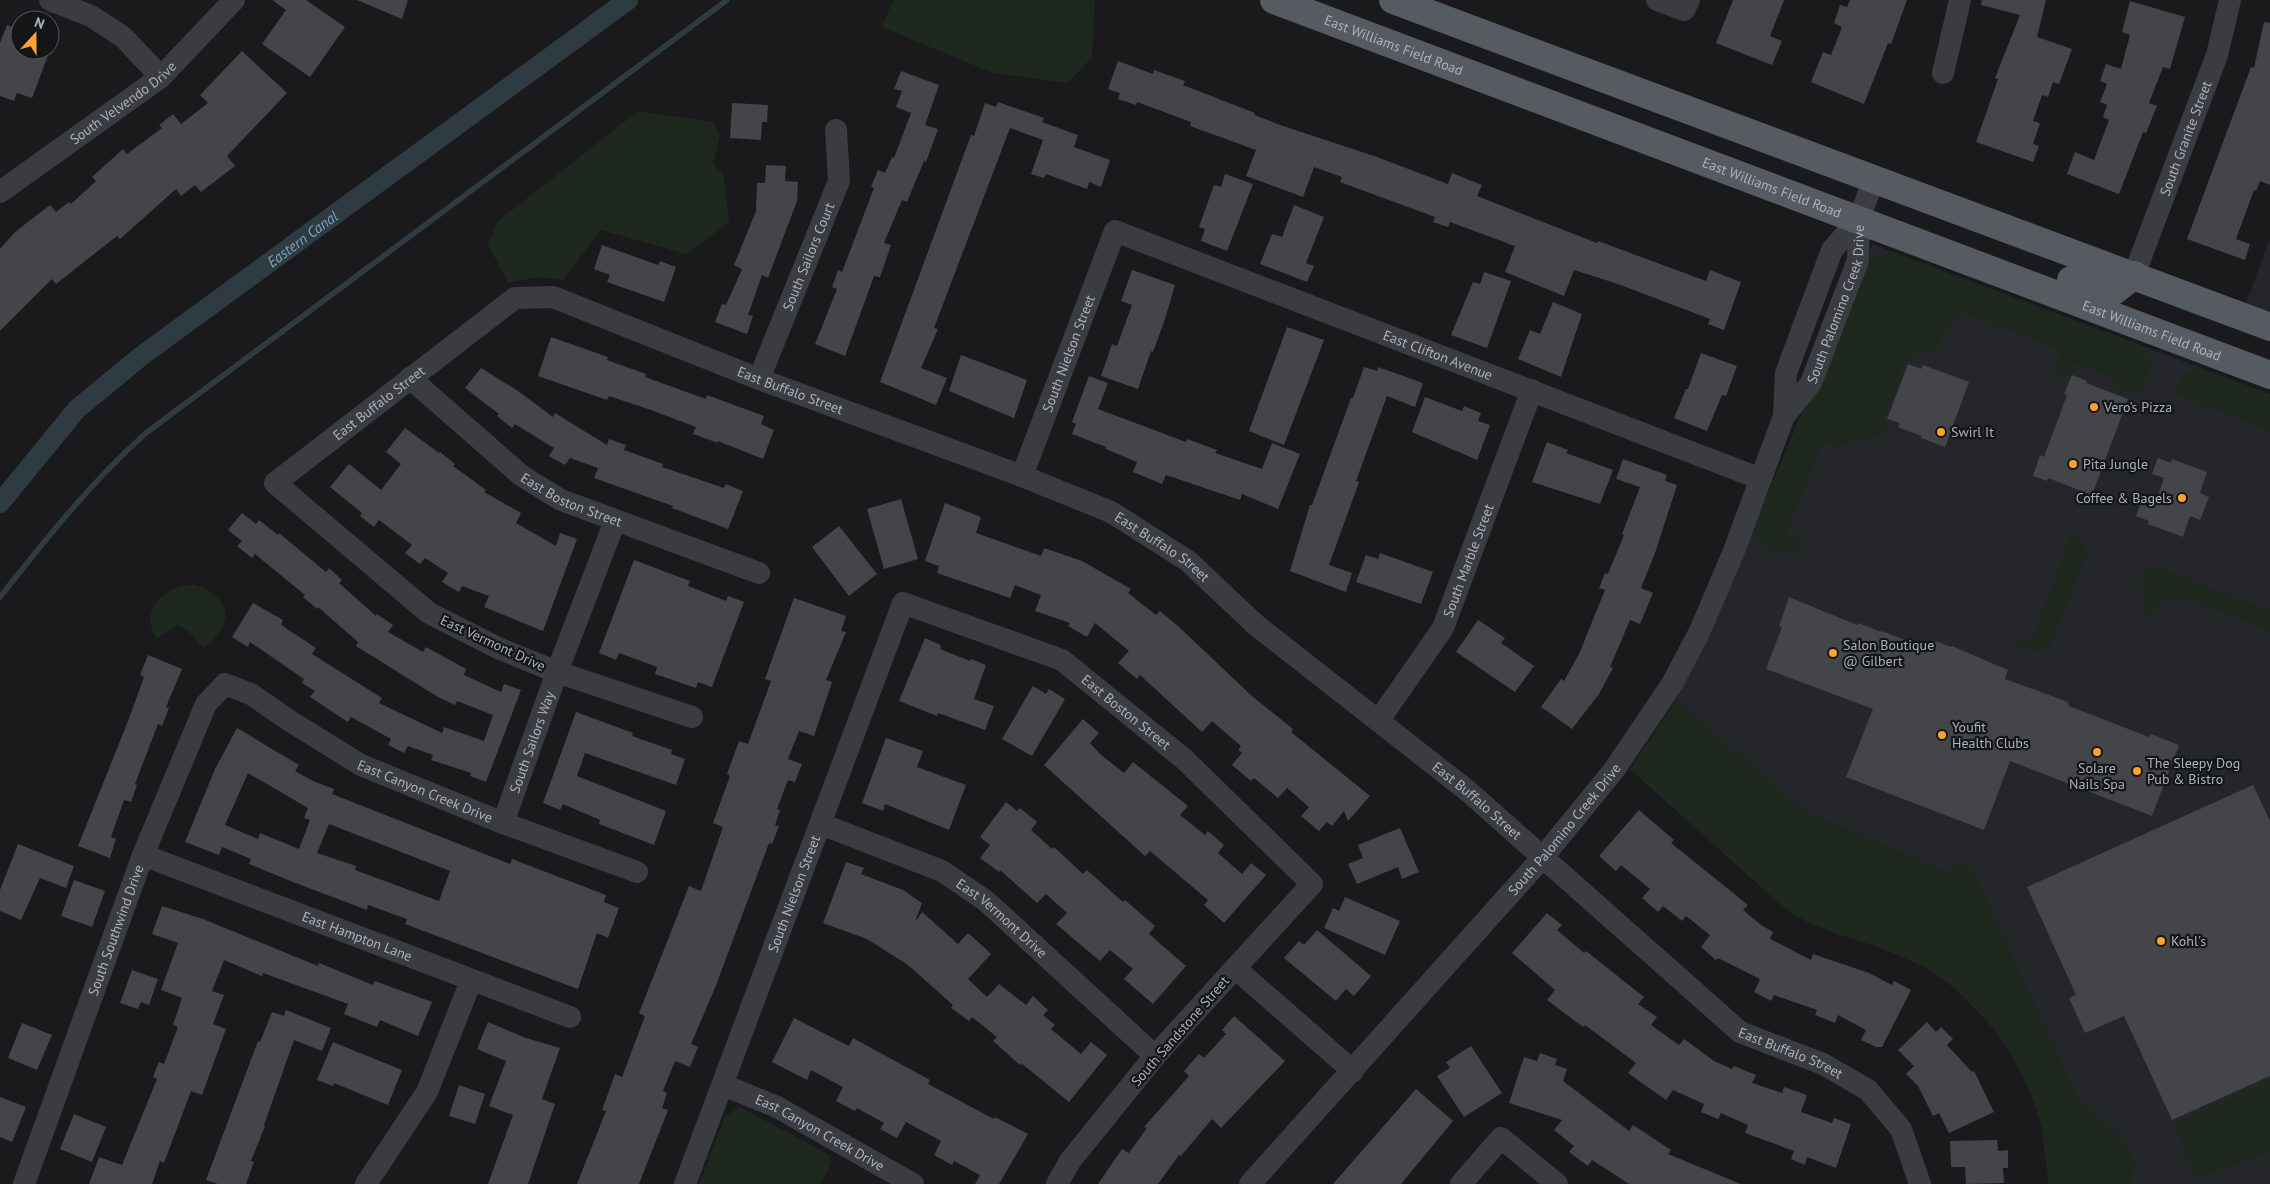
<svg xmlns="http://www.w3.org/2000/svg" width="2270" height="1184" font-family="'PT Sans',sans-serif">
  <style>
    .built { fill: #252629 }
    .green { fill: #1f281f }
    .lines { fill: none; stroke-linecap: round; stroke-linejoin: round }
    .stream { stroke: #2e3b42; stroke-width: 5.5 }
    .canal { stroke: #2e3b42; stroke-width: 20 }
    .building { fill: #434549; fill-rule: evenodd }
    .minor { stroke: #3a3c42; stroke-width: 22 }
    .major { stroke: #565a61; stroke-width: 28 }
    .poi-dot { fill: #ffa22f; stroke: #141517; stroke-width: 2 }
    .labels { text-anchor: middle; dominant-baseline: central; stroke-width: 4.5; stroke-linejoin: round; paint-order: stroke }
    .street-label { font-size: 14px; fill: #abb2bd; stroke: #141517 }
    .poi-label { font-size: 14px; fill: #abb2bd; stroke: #141517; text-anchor: start }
    .water-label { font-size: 15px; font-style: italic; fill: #7fa5ba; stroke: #141517 }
  </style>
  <rect width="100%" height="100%" fill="#1a1a1c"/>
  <!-- built -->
  <path class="built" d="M2270,237V313L2246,304Z
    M1872,244L2270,394V1184H2049L2041,1124L2027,1082L1997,1032L1956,989L1923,966L1874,945L1805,921L1780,904L1630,769L1676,700L1795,433Z"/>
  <!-- green -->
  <path class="green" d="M893,0H1095L1092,57L1068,83L993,73L882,27Z
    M638,111L713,122L720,135L713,163L724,176L729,222L686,254L601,230L563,280L538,277L508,283L488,244L498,221Z
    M1893,252L2142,347L2151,366L2140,395L2113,385L2115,378L2074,363L2069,377L2054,371L2061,350L1959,311L1952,330L1944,328L1937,350L1917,353L1908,362L1906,361L1899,379L1903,381L1896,401L1891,399L1884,419L1888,421L1883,433L1875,437L1856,438L1839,447L1823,442L1786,534L1801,541L1795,550L1782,554L1762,544L1753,529L1865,261Z
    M2202,369L2270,394V431L2176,394L2182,375Z
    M2072,533L2083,542L2086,555L2049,649L2038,652L2018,645L2021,637L2032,641Z
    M2150,564L2270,611V631L2186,598C2169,598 2161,601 2151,615L2140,611L2148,588L2136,583V580Z
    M195,585C234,598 234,625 203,648L189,632L178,625L157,638C136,611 167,583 195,585Z
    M1676,700L1805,811L1950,873L1959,858L1973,871L2079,1100L2116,1131L2134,1160L2130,1184H2049C2047,1164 2046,1143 2041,1124C2026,1063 1978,997 1923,966C1887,945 1843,940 1806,921C1797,917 1789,910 1780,904L1630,769Z
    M2270,1080V1152L2199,1177L2195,1174L2173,1124Z
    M740,1107L831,1156V1164L821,1184H699L725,1116Z"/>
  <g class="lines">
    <!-- stream -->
    <path class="stream" d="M0,597C46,539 91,482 146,433L727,0"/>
    <!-- canal -->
    <path class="canal" id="s1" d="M0,503L77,409L140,357L628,0"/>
  </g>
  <!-- building -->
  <path class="building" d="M272,0H306L345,27L310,77L262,44L286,10Z
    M357,0H408L402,19Z
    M1733,0H1784L1770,36L1782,41L1772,65L1716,43Z
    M1850,0H1907L1891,44L1888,43L1864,104L1811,82L1823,52L1831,55L1842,27L1834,23L1840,5L1847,7Z
    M1982,0H2046L2037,37L2072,49L2059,84L2053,82L2048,97L2042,95L2033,121L2040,123L2033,144L2039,146L2033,162L1976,142L1998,79L1995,78L2020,15L1981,5Z
    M2130,1L2185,17L2170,69L2163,67L2149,103L2157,106L2146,133L2143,132L2119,194L2067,174L2075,152L2094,160L2109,120L2103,117L2107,105L2100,102L2107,84L2100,81L2106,64L2121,69L2130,35L2122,32Z
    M2264,22L2270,23V185L2260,181L2256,191L2254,190L2236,239L2250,244L2245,260L2187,239L2251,67L2254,68Z
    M7,25L20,30V50H50L32,98L17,93L14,101L0,96V43Z
    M242,51L287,93L227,156L235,166L201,192L195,185L181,196L176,189L120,239L117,236L56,284L52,279L0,331V249L15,232L50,205L56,212L69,202L71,204L96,181L92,177L123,149L127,154L162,128L159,125L173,114L181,124L208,103L200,95Z
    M1118,61L1153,74L1154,70L1185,81L1183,85L1255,113L1254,115L1283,126L1377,157L1448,184L1452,173L1482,185L1477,196L1597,243L1598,241L1706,281L1710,270L1741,282L1724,330L1708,324L1710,319L1618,284L1574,270L1564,296L1505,272L1515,246L1450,222L1448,227L1433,222L1435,217L1340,182L1342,177L1314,167L1303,197L1246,176L1256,150L1190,126L1191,122L1137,102L1136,105L1118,99L1120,93L1108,89Z
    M901,71L939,85L925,125L938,129L926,162L924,161L907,202L902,200L884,243L891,245L880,277L874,276L845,356L815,344L837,289L832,287L838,270L842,272L874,188L871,187L878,170L885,173L892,157L894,158L911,113L896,107L902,91L894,89Z
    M998,102L1044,118L1042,122L1078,135L1074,147L1110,160L1101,187L1089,182L1087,189L1046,174L1044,178L1031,174L1043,140L1010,128L934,328L938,329L921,368L947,378L936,405L880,382L971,135L974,136L985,103L996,107Z
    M732,103L768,105L767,122H762L761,140L730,138Z
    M766,165L786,166L785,181L798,182L797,201L768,278L762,275L748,315L753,316L747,334L715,322L722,304L726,305L742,269L734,265L756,211L757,183H765Z
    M1225,174L1253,184L1227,251L1201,241L1205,229L1199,227L1214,185L1221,187Z
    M1294,205L1324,217L1306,263L1314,266L1307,282L1260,264L1272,234L1282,237Z
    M602,245L658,265L660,261L676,267L664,302L607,282L610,275L594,269Z
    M1132,270L1175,285L1164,322L1153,352L1151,351L1138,389L1101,376L1112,344L1117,346L1132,305L1121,301Z
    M1484,272L1511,281L1487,348L1451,335L1473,282L1480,284Z
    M1553,302L1582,314L1561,377L1518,359L1530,330L1540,334Z
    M1287,327L1324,340L1284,445L1249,431Z
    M551,337L608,357L607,360L646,374L645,377L706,399L707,395L764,416L761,424L774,430L763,459L718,441V443L693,434L696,427L651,410L609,396L607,400L538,376Z
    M1701,353L1737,366L1726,396L1722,395L1707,431L1674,418L1686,389H1688Z
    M961,355L1027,380L1014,418L949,391Z
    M1908,364L1921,369L1923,365L1969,382L1945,447L1921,438L1922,436L1898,427L1900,423L1887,419Z
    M1364,367L1377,371L1378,367L1423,383L1415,407L1387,396L1356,481L1359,482L1329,565L1352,573L1346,592L1290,571L1310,505H1312L1351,398H1353Z
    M481,368L518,391L553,417L555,413L607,445L609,439L626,445L624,450L663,464L662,467L724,488L726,484L743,491L728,529L672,508L673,506L594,478L598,468L570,458L565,465L549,456L554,448L515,424L512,428L497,416L499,414L465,388Z
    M2072,375L2087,381L2086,383L2128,399L2092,495L2048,478L2047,481L2033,476L2040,455L2044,457L2067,395L2064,394Z
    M1089,376L1108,383L1098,409L1186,442L1187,439L1217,450L1215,453L1262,469L1272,443L1300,454L1278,509L1242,494L1240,500L1166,475L1162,484L1133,472L1137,462L1106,449V447L1072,434L1076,424L1072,422Z
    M1425,397L1462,411L1464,406L1481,413L1478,421L1490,425L1477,460L1412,432Z
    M405,428L439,453L440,452L455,464L453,466L486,490L484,492L521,513L516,523L556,546L560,533L577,539L543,631L484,607L489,596L462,586L459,592L442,582L448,573L425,558L420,564L405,553L412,545L379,520L374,527L360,516L362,513L330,487L349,464L381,490L401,464L386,452Z
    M1547,442L1568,450L1566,453L1613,470L1600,504L1532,482Z
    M2158,458L2171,463L2172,459L2207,472L2200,493L2209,497L2200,520L2190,516L2183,537L2148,524L2149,521L2136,516L2142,500L2155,504L2164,478L2152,474Z
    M1623,459L1667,475L1665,481L1677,485L1655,553L1641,588L1653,593L1640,624L1630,620L1610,667L1613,668L1599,694L1572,729L1541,707L1561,679L1564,681L1579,654L1605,590L1599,588L1605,573L1608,574L1624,535L1622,534L1640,487L1616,479Z
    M901,499L918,559L884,569L867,509Z
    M945,503L981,517L976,533L1041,556L1044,548L1082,561L1131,589L1128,593L1156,615L1160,611L1179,627L1253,697L1293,729L1291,732L1370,796L1348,821L1344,811L1332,826L1327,822L1319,831L1301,816L1309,807L1287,788L1278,798L1254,778L1251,781L1232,765L1242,753L1238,750L1241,746L1212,721L1202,732L1140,675L1137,679L1118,663L1129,651L1095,623L1087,637L1068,626L1070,623L1035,611L1041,595L1015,585L1010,598L937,573L939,566L925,561Z
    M242,513L256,524L259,520L278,535L279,533L326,572L329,568L342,580L339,583L376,616L377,614L393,625L388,632L423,652L426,647L466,669L464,675L501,692L504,684L521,690L486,782L470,776L471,773L431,760L433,755L408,746L404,753L388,745L391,739L351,717L348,722L310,697L315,691L302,683L304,679L250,642L248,647L232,637L253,603L283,620L281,625L316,648L312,654L382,698L379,703L442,733L444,727L484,741L493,715L457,701L455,705L438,697L356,646L358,642L318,607L317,609L303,597L305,595L255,554L252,558L237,546L242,541L228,530Z
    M839,526L877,574L849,596L812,547Z
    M1380,553L1433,572L1421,604L1356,582L1366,555L1378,559Z
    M634,560L690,581L688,586L726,601L728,596L744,602L712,687L698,682L696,688L655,674L657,667L619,653L616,660L599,653Z
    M1789,597L1857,625L1858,623L1882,632V631L1932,650L1936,641L1951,647L1952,646L2008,670L2005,679L2068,702L2069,706L2149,737L2151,734L2179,745L2152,816L2010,761L1984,830L1846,777L1873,709L1766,669L1782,627L1779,626Z
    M794,598L846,616L841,631L846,632L826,680L832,682L814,736L799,731L788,759L802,764L795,782L788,780L777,809L780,810L775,825L779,826L772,844L769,843L715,988L691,1044L698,1047L690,1067L675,1061L663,1091L667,1093L662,1108L668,1110L639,1184H577L606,1111L602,1110L615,1074L622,1077L645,1016L639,1013L689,886L701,891L723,827L713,823L730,776L727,774L739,741L748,744L771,681L765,679Z
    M1478,620L1505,638L1501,643L1534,666L1515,692L1456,652Z
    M925,638L941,645L940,649L970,661L971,659L986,665L974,699L994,706L985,730L938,713L937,716L899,701Z
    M148,655L182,669L166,707L169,708L162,726L158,724L135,784L137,785L131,802L124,800L111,837L116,839L110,858L78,846L128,721L144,677L140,675Z
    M1033,686L1046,694L1049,689L1065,699L1032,756L1002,739Z
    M576,712L633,733L632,736L672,750L671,754L685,759L676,785L585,753L577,776L666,811L654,845L599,824L600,820L563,804L560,810L543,803Z
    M1083,719L1099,733L1090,743L1100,754L1124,773L1133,762L1188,806L1180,815L1205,835L1208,831L1224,845L1218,853L1242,874L1251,863L1266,875L1224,923L1204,905L1208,900L1150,851L1145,856L1044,765Z
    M237,728L299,765L295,771L313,781L334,789L332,794L510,864L512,859L606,895L604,902L619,908L608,938L597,933L578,989L405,924L407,919L368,905L367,910L293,882L249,864L251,859L222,847L219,855L185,842L215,769ZM248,773L308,808L304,818L310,820L299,849L260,833L258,839L225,825ZM329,824L450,871L439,901L355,870L356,866L317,853Z
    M886,738L923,751L917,767L966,785L949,830L885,804L883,811L862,803Z
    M2253,785L2270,821V1076L2172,1120L2124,1016L2085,1033L2069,998L2076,995L2027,887Z
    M1006,802L1017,811L1020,808L1037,822L1031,830L1052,849L1054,847L1083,874L1087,870L1123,902L1125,900L1155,926L1149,934L1186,966L1153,1004L1124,979L1133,969L1110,950L1100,961L1056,924L1067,913L1046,894L1037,903L1000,870L999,872L980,858L990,845L980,837Z
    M1639,810L1674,840L1671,843L1748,905L1743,910L1761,925L1773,932L1770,939L1811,960L1813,954L1869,973L1892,985L1894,981L1911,990L1882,1047H1876L1861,1040L1866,1030L1838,1015L1835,1023L1815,1015L1817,1010L1774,995L1771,1001L1754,992L1760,979L1718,958L1716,960L1701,947L1710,935L1686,916L1682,921L1663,906L1658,912L1642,898L1650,889L1621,865L1616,871L1599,856Z
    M1400,828L1419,872L1402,879L1398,867L1357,884L1348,864L1363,858L1358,845Z
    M18,844L74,866L66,888L40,878L21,920L0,911V890Z
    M846,862L864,868L861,874L903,890L922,903L915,922L922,912L958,944L968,933L986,949L991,954L968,979L987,997L999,984L1026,1005L1033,996L1048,1010L1043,1015L1055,1025L1051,1029L1081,1054L1091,1042L1107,1055L1069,1102L1021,1063L1020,1065L993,1041L997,1037L972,1017L969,1021L951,1008L953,1005L908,965L867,939L823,923Z
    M74,880L105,891L92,927L61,916Z
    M1345,897L1400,921L1385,955L1324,928L1333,908L1339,911Z
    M162,906L203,919L318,966L319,963L373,985L375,981L432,1002L418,1036L380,1020L377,1027L344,1014L348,1004L263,973L262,976L224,960L212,991L224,995L213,1024L226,1029L202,1095L191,1091L164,1163L160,1161L152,1184H89L99,1157L122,1165L157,1079L153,1077L159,1062L164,1064L178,1027L173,1025L182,998L161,990L178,943L152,934Z
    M1547,913L1562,925L1557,930L1584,953L1586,951L1644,997L1638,1004L1657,1017L1651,1025L1679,1045L1684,1039L1714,1061L1732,1069L1734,1066L1756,1075L1752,1083L1782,1093L1784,1087L1807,1095L1801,1112L1832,1123L1834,1118L1851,1124L1836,1168L1807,1157L1805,1165L1791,1159L1794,1151L1745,1133L1748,1125L1721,1113L1718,1119L1701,1112L1704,1104L1673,1090L1666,1100L1628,1073L1636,1063L1585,1025L1583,1027L1547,1000L1555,990L1512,953Z
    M1317,930L1371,976L1354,996L1346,989L1336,1001L1284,958L1299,941L1304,945Z
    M132,970L158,979L149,1005L141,1002L138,1009L120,1003Z
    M286,1010L331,1028L322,1051L294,1040L264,1125L265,1126L251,1161L254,1162L246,1184H218L206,1180L258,1041L260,1042L272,1012L284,1016Z
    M1234,1016L1285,1061L1221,1128L1212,1119L1181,1156L1179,1155L1158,1184H1098L1122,1149L1129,1153L1147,1128L1144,1127L1189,1076L1184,1071L1199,1054L1204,1058L1226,1034L1222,1030Z
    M794,1018L849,1046L853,1038L930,1080L928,1084L994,1119L995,1117L1028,1134L999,1184H975L980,1175L954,1161L952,1165L934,1155L941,1141L906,1122L897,1138L880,1129L884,1123L857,1108L855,1111L836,1101L843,1087L811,1070L807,1080L772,1062Z
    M488,1022L526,1038L560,1048L542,1099L555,1104L528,1184H488L513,1115L489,1106L506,1061L477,1049Z
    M1927,1022L1936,1032L1941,1027L1953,1039L1947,1045L1972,1072L1974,1071L1994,1112L1949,1133L1939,1113L1933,1116L1918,1086L1906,1074L1914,1066L1898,1050Z
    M22,1023L52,1035L37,1070L8,1058Z
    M333,1042L402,1070L388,1105L334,1083L333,1086L317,1080Z
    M1471,1046L1502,1093L1464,1117L1437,1076L1450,1068L1446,1062Z
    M1540,1053L1557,1059L1555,1065L1567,1069L1563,1081L1629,1131L1633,1125L1671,1150L1668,1154L1741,1184H1629L1592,1160L1588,1166L1569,1152L1574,1146L1554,1130L1562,1120L1509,1103L1524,1057L1537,1061Z
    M459,1085L485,1094L475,1124L449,1116Z
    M1416,1089L1453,1121L1401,1184H1333Z
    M0,1097L26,1107L12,1142L0,1137Z
    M74,1114L106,1127L92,1162L60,1149Z
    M1997,1140L1998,1151L2008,1150V1168H2003L2004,1183L1966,1184L1965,1167H1951L1950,1141Z"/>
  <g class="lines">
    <!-- minor -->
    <g class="minor">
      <path d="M50,0L91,16L123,37L161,77"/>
      <path d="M1657,0L1684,10L1689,0"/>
      <path d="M1943,73L1960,0"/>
      <path id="s2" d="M0,192L161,77L234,0"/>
      <path id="s3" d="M2134,275L2217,55L2230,0"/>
      <path id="s4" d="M410,378L522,476L561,500L759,573"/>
      <path id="s5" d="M759,379L839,181L836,130"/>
      <path d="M1784,416L1786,373L1832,250L1859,219L1874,179"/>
      <path id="s6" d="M1022,476L1115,231L1761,479"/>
      <path id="s7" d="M692,717L557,672L498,648L429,613L275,483L515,298L553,297L759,379L1022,476L1111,512L1188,561L1256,625L1469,792L1740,1032L1823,1064L1868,1090L1901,1129L1920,1184"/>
      <path id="s8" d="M1379,720L1443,628L1532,390"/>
      <path id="s9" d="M503,823L557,672L615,521"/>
      <path id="s10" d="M821,824L942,871L986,901L1155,1056"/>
      <path id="s11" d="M143,855L570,1017"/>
      <path d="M1235,968L1353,1071"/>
      <path id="s12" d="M723,1085L777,1107L913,1184"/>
      <path id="s13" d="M24,1184L143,855L206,704L225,684L251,694L290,721L361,765L503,823L637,872"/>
      <path d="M366,1184L427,1092L471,981"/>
      <path id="s14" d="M685,1184L903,603L1062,660L1184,759L1312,884L1155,1056L1070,1161L1057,1184"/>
      <path id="s15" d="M1250,1184L1543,857L1614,770L1672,684L1699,633L1734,551L1784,416L1811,383L1858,260L1859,219"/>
      <path d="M1461,1184L1501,1138L1557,1184"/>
    </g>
    <!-- major -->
    <g class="major">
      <path id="s16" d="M1274,0L2270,375"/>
      <path d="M1393,0L2270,327"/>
      <path d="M2071,280L2100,291H2114L2134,275"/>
    </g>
  </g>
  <!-- markers -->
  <g class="poi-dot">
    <circle cx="2094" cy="407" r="5"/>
    <circle cx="1941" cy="432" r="5"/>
    <circle cx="2073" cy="464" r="5"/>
    <circle cx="2182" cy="498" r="5"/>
    <circle cx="1833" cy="653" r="5"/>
    <circle cx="1942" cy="735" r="5"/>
    <circle cx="2097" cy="752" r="5"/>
    <circle cx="2137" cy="771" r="5"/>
    <circle cx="2161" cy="941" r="5"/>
  </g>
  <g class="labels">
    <!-- street labels -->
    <g class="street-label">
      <text stroke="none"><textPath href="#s16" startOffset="128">East Williams Field Road</textPath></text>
      <text stroke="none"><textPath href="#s2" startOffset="152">South Velvendo Drive</textPath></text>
      <text stroke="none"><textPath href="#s3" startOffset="146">South Granite Street</textPath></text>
      <text stroke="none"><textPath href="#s16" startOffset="532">East Williams Field Road</textPath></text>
      <text stroke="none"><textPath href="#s5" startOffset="132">South Sailors Court</textPath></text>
      <text stroke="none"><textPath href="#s15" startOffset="1072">South Palomino Creek Drive</textPath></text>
      <text stroke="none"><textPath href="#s16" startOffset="938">East Williams Field Road</textPath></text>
      <text stroke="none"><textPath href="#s6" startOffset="131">South Nielson Street</textPath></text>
      <text stroke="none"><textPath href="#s6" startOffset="608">East Clifton Avenue</textPath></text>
      <text stroke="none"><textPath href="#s7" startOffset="1081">East Buffalo Street</textPath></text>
      <text stroke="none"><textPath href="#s7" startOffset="616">East Buffalo Street</textPath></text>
      <text stroke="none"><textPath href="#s4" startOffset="204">East Boston Street</textPath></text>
      <text stroke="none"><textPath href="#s7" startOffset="1486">East Buffalo Street</textPath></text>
      <text stroke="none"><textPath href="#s8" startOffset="184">South Marble Street</textPath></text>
      <text transform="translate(493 643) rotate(25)">East Vermont Drive</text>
      <text stroke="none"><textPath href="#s14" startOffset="872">East Boston Street</textPath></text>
      <text stroke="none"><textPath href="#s9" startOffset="86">South Sailors Way</textPath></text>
      <text stroke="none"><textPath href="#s13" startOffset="769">East Canyon Creek Drive</textPath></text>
      <text stroke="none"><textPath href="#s7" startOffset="1891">East Buffalo Street</textPath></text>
      <text stroke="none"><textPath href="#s15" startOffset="474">South Palomino Creek Drive</textPath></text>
      <text stroke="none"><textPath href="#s14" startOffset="310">South Nielson Street</textPath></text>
      <text stroke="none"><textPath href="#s10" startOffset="206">East Vermont Drive</textPath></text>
      <text stroke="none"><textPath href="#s13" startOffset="270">South Southwind Drive</textPath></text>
      <text stroke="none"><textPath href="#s11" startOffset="229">East Hampton Lane</textPath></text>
      <text transform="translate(1180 1031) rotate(-49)">South Sandstone Street</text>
      <text stroke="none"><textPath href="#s7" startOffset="2296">East Buffalo Street</textPath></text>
      <text stroke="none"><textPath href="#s12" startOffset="108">East Canyon Creek Drive</textPath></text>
    </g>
    <!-- poi labels -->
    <g class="poi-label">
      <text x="2104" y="407">Vero’s Pizza</text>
      <text x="1951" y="432">Swirl It</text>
      <text x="2083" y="464">Pita Jungle</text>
      <text x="2172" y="498" text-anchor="end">Coffee &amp; Bagels</text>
      <text x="1843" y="645">Salon Boutique<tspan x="1843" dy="16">@ Gilbert</tspan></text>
      <text x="1952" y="727">Youfit<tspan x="1952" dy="16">Health Clubs</tspan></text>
      <text x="2147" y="763">The Sleepy Dog<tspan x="2147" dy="16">Pub &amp; Bistro</tspan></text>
      <text x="2097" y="768" text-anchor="middle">Solare<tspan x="2097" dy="16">Nails Spa</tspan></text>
      <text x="2171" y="941">Kohl's</text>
    </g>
    <!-- water labels -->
    <g class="water-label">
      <text stroke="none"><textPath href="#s1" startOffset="404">Eastern Canal</textPath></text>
    </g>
  </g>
  <!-- north arrow -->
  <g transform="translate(35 35) rotate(21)"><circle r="24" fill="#141517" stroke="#505459"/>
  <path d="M0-4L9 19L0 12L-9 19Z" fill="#ffa22f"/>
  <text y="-8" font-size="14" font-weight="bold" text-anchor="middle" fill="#abb2bd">N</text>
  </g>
</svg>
